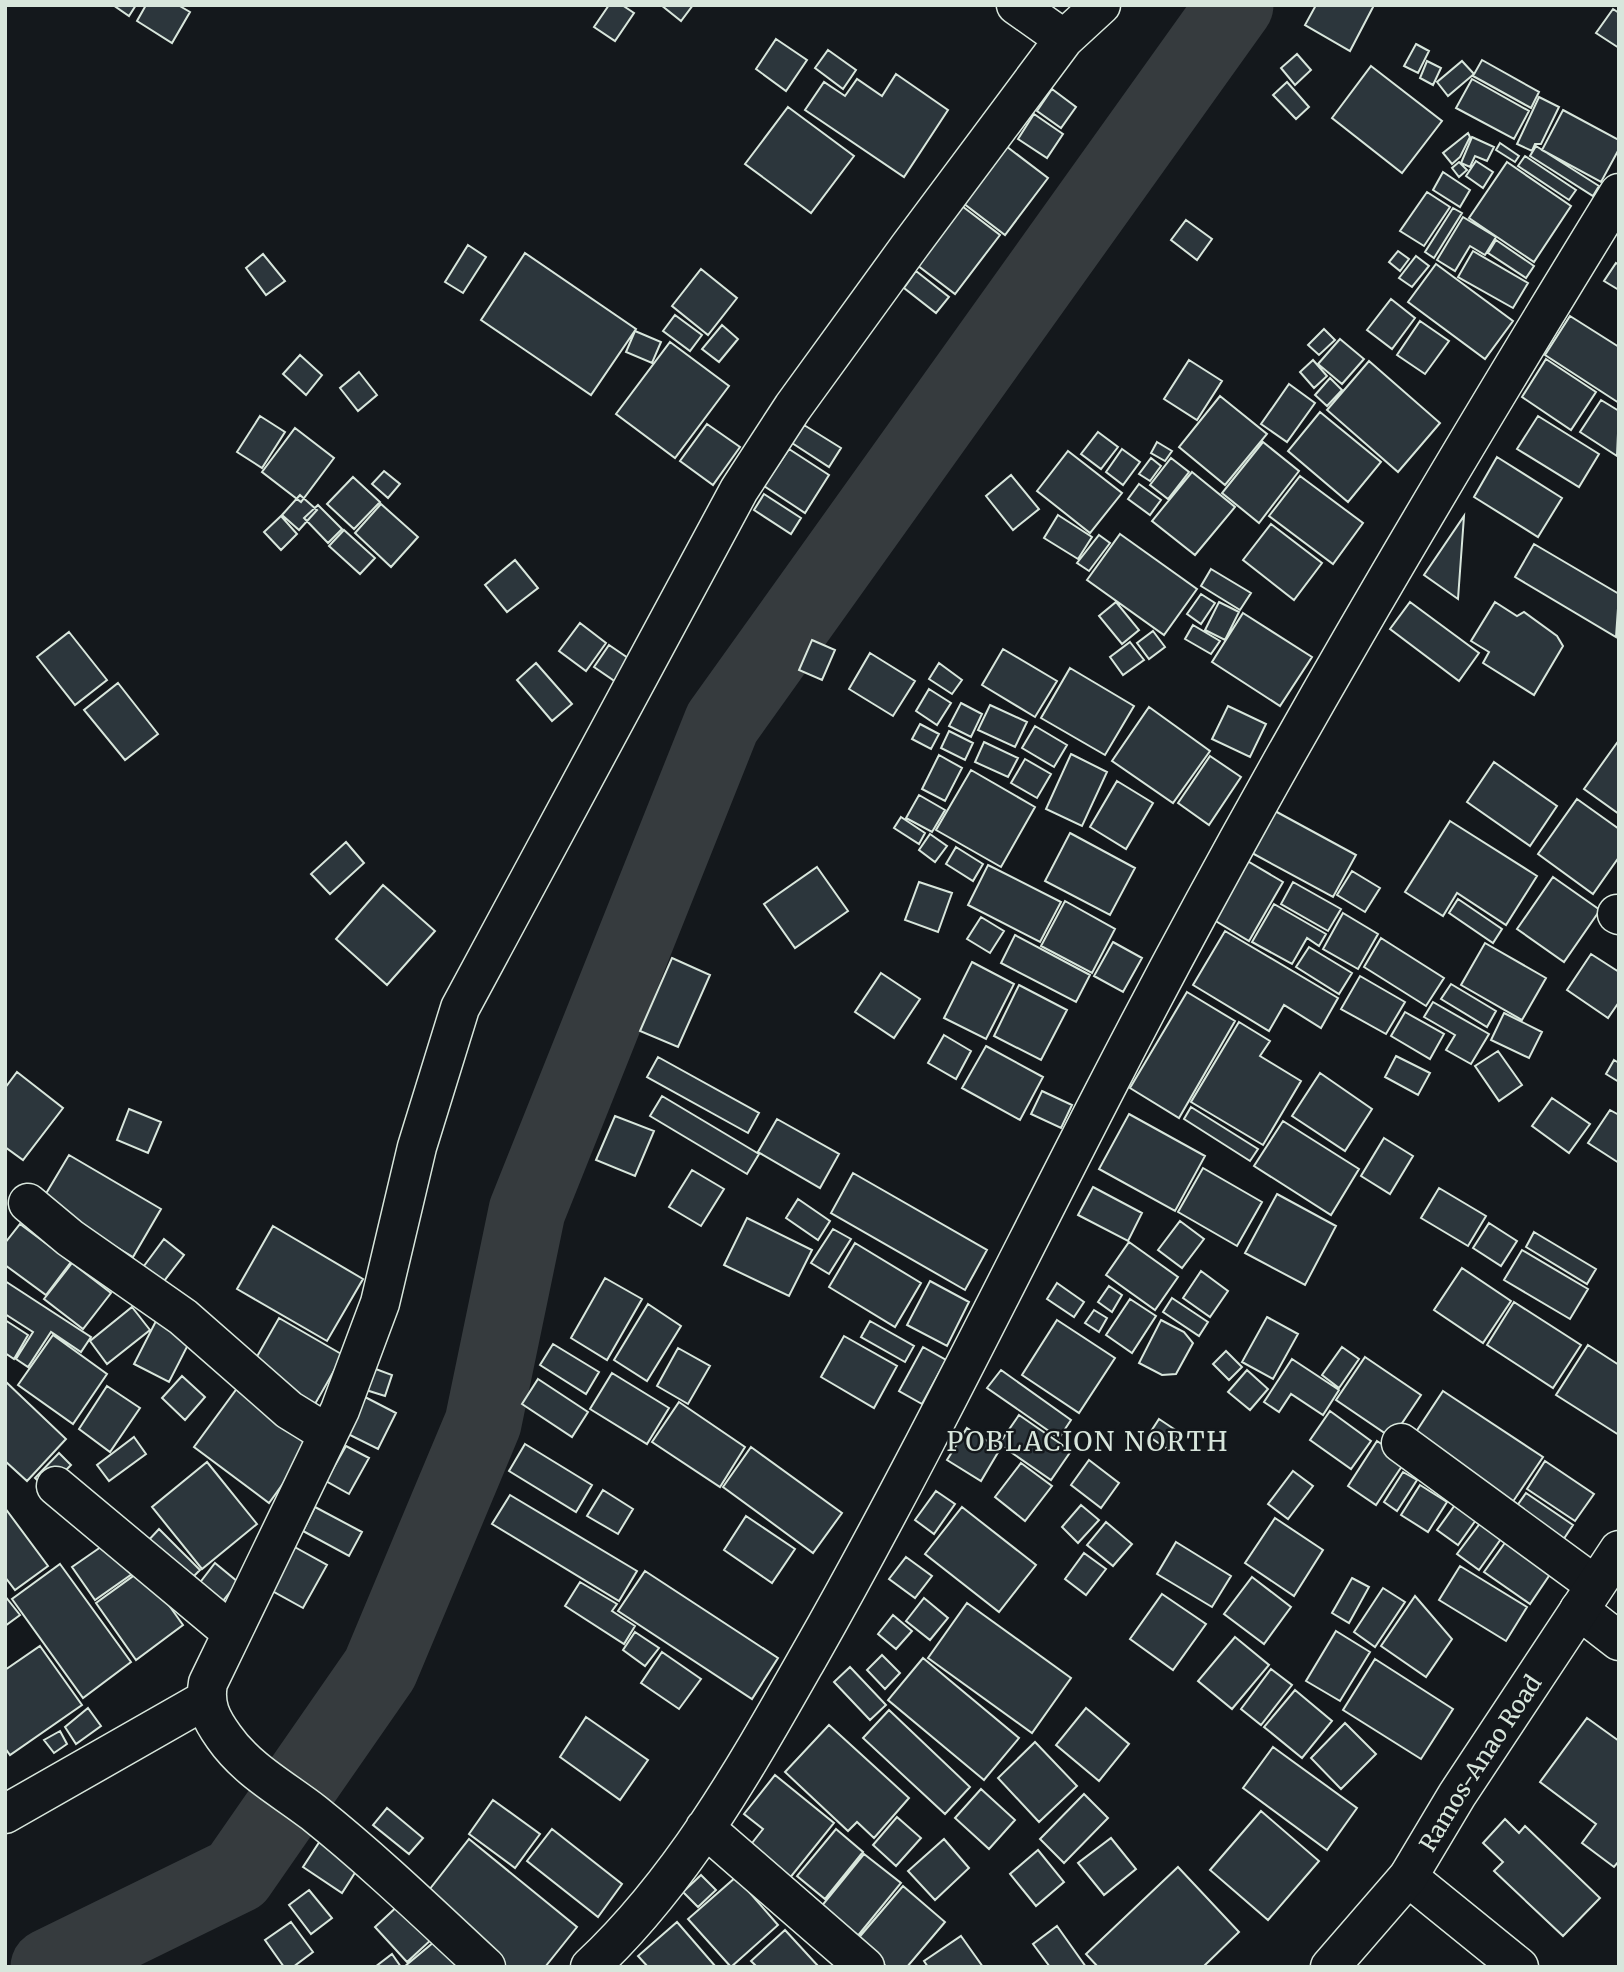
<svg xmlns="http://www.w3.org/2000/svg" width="1624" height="1972" font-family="Merriweather,serif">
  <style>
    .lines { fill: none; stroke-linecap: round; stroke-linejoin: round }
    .river { stroke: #363b3e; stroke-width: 77 }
    .building { fill: #2c363c; stroke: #d8e6dc; stroke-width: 2 }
    .minor-casing { stroke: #d8e6dc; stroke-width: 41 }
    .major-casing { stroke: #d8e6dc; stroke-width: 41 }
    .minor { stroke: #14181c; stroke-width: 38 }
    .major { stroke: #14181c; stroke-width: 38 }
    .labels { text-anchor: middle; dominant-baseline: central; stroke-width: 5; stroke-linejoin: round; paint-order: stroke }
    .street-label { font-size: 23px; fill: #d8e6dc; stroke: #14181c }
    .quarter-label { font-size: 26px; letter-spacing: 2px; fill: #d8e6dc; stroke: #14181c }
  </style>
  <rect width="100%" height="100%" fill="#14181c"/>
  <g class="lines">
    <!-- river -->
    <path class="river" d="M49,1967L237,1875L380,1669L483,1423L527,1211L722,723L1235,5"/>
  </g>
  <!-- building -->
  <path class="building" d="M113,5H136L129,16Z
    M146,5H178L190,12L172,43L137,21Z
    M609,5H622L634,13L615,41L594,27Z
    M661,5H693L681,21Z
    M1316,5H1370L1373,7L1350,51L1305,25Z
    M1613,9L1619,13V48L1596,33Z
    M776,39L807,60L786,91L756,69Z
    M1416,44L1429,51L1418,73L1404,66Z
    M828,50L856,70L843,89L815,68Z
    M1297,54L1311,70L1295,85L1281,68Z
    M1482,60L1539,92L1531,108L1473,76Z
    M1427,61L1441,68L1433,85L1420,78Z
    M1462,61L1474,74L1448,96L1437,82Z
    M1371,66L1442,121L1402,173L1332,118Z
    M896,74L948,110L904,177L805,110L824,82L845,96L857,79L882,96Z
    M1472,79L1529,111L1514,139L1456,108Z
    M1287,82L1309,107L1296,119L1273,95Z
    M1052,89L1076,107L1061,128L1037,111Z
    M1539,97L1559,107L1541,144H1535L1532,151L1517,144Z
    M788,107L854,156L811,213L745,164Z
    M1563,110L1619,140V149L1601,182L1542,150Z
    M1034,114L1063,134L1047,158L1018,139Z
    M1468,133L1470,137L1460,157L1452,164L1443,153Z
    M1472,137L1494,147L1487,161L1475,156L1470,167L1461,163Z
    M1500,143L1519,156L1515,162L1496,150Z
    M1006,146L1048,178L1005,235L963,203Z
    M1536,146L1599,186L1593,196L1530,156Z
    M1525,156L1576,190L1569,200L1518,166Z
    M1476,161L1493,172L1483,188L1466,176Z
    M1459,162L1467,170L1459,177L1452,168Z
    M1507,162L1571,206L1534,262L1469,218Z
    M1443,172L1470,190L1460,207L1433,190Z
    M1427,192L1450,207L1424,246L1400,231Z
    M958,203L1000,235L955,294L913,262Z
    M1453,208L1462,213L1434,258L1425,252Z
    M1463,217L1496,237L1485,255L1470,246L1455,271L1437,260Z
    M1186,220L1212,239L1197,260L1171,240Z
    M1496,240L1534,266L1526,278L1488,253Z
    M468,245L486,257L463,293L445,282Z
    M1398,251L1409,259L1400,271L1389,262Z
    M1473,251L1528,283L1513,308L1458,277Z
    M525,253L636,329L591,395L481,320Z
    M263,254L285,281L266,295L246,268Z
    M1416,256L1429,266L1412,287L1399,278Z
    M1616,263L1619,265V290L1604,281Z
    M1436,264L1513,321L1485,359L1408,302Z
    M701,269L737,298L708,335L672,306Z
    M916,271L949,297L936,313L904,288Z
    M1391,299L1415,318L1392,349L1367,330Z
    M675,315L702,335L690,351L663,331Z
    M1570,316L1619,347V403L1545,355Z
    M1420,321L1449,341L1425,374L1397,355Z
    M722,325L738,339L719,362L702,349Z
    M1324,329L1335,340L1319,355L1308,345Z
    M635,331L661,342L652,363L626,352Z
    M1340,339L1364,359L1342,384L1318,364Z
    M670,342L729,386L675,458L616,414Z
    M300,355L322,375L306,395L283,374Z
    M1546,359L1596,392L1571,430L1522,397Z
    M1189,360L1222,381L1197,420L1164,399Z
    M1313,360L1327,376L1314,388L1300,372Z
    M1369,361L1440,423L1398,472L1327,410Z
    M359,372L377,395L358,411L340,388Z
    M1330,378L1342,390L1327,406L1315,395Z
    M1289,384L1315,403L1287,442L1261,424Z
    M1220,396L1267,434L1225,485L1179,447Z
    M1601,400L1619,411L1617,456L1580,432Z
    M1320,412L1381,462L1348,502L1288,451Z
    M260,416L285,432L262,468L237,452Z
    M1538,416L1599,454L1579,487L1517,449Z
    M707,424L740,447L713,485L680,461Z
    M804,425L841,448L829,467L792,443Z
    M295,428L334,458L301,502L262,472Z
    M1098,432L1118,447L1101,469L1081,454Z
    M1157,442L1172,451L1165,461L1151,453Z
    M1263,442L1299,471L1259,523L1222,493Z
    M789,449L829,475L805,513L764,486Z
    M1122,449L1140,462L1123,485L1106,472Z
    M1068,451L1122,493L1090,533L1037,491Z
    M1497,457L1562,498L1538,537L1474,497Z
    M1151,458L1161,466L1150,481L1139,474Z
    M1171,458L1189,472L1168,499L1150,485Z
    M384,471L400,484L388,498L372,484Z
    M1192,472L1235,507L1195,555L1152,521Z
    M1011,475L1039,509L1013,530L986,496Z
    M1300,476L1363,523L1333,564L1269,516Z
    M353,477L380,502L354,529L327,504Z
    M1139,484L1161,500L1150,515L1128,499Z
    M764,494L801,518L791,534L754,510Z
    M300,495L317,510L299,530L282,515Z
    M381,504L418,537L391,567L355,533Z
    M318,505L342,529L328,543L304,518Z
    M1058,515L1092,537L1078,559L1044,538Z
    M281,516L297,534L281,550L264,532Z
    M1464,516L1458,599L1424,575Z
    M1271,524L1322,563L1294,600L1243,560Z
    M344,530L375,558L360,574L329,546Z
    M1120,534L1197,589L1164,635L1087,580Z
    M1099,535L1110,543L1089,571L1077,563Z
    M1534,544L1619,594L1616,637L1515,577Z
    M515,560L538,588L507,612L485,585Z
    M1211,569L1251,593L1240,610L1201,586Z
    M1201,594L1215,603L1201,624L1187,614Z
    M1116,602L1139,630L1122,644L1099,616Z
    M1219,602L1239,612L1225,640L1205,630Z
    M1410,602L1479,653L1459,681L1390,629Z
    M1495,602L1517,616L1524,612L1557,636L1563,646L1534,695L1483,663L1489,652L1471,641Z
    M1243,613L1312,657L1280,706L1212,662Z
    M580,623L606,643L586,671L559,651Z
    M1193,625L1220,641L1211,654L1185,639Z
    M1153,631L1165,647L1149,659L1137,643Z
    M69,632L107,680L75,705L37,657Z
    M812,640L835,650L822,680L799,670Z
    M1130,642L1144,660L1123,675L1110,657Z
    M609,645L631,660L616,682L594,667Z
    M1003,649L1057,681L1035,717L982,685Z
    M870,653L915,681L893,716L849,689Z
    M536,663L572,704L552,721L517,680Z
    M939,663L962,680L952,694L929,679Z
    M1070,668L1134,706L1105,755L1041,718Z
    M118,683L158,734L125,760L84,710Z
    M929,689L951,703L937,725L916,711Z
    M961,703L982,714L971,737L949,726Z
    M990,705L1027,722L1015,747L978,730Z
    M1228,706L1266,724L1250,757L1212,739Z
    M1149,707L1210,751L1173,803L1112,761Z
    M920,724L939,734L931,749L912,739Z
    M1035,726L1067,745L1054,767L1022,748Z
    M949,731L973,743L965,760L941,748Z
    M1619,740V814L1584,789Z
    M984,742L1018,758L1008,777L975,762Z
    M1071,754L1107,772L1082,826L1046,809Z
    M939,755L962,768L945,801L922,789Z
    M1210,756L1241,777L1209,825L1178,803Z
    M1025,759L1051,774L1037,798L1011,783Z
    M1494,762L1557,806L1530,846L1467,802Z
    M971,770L1035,807L1001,867L936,830Z
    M1117,781L1153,803L1126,849L1090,827Z
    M919,795L945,810L932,832L906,818Z
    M1577,799L1619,829V857L1593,894L1538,854Z
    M1275,811L1356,855L1333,897L1252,853Z
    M901,817L925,833L919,844L894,828Z
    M1450,821L1537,876L1506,925L1457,893L1443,916L1405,892Z
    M1070,833L1135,868L1110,915L1045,881Z
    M930,834L947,846L935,862L919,850Z
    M346,842L364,863L330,894L311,874Z
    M956,847L983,864L973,881L946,864Z
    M1239,856L1283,882L1249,941L1204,914Z
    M988,865L1061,902L1040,942L968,905Z
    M817,867L848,911L795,948L764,904Z
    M1352,871L1380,888L1365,912L1337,895Z
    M1553,877L1600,910L1564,962L1517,929Z
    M919,882L952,893L938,932L905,920Z
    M1293,882L1341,909L1328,931L1281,904Z
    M383,885L435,931L387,985L336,939Z
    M1458,899L1502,929L1493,943L1449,913Z
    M1065,901L1115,929L1092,973L1041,946Z
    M1274,904L1326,934L1319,946L1307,938L1292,964L1252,942Z
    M1343,913L1378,934L1358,969L1323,949Z
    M981,917L1004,931L990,953L967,939Z
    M1225,931L1338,998L1321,1028L1284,1005L1269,1031L1193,985Z
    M1015,935L1090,975L1076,1002L1001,963Z
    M1381,938L1444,978L1426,1006L1364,967Z
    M1113,942L1142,958L1123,992L1094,976Z
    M1485,943L1546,978L1522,1020L1461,985Z
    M1309,947L1352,973L1339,994L1296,967Z
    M1591,954L1619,972V1002L1608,1018L1567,990Z
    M672,958L710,975L678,1047L640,1031Z
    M972,962L1014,984L986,1039L944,1018Z
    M881,973L920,999L894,1038L855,1012Z
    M1360,976L1405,1002L1386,1034L1341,1009Z
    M1451,984L1496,1011L1487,1027L1441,999Z
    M1019,985L1067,1010L1041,1060L994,1036Z
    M1187,992L1235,1021L1179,1118L1130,1088Z
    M1433,1002L1489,1034L1471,1064L1446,1050L1455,1035L1424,1017Z
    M1405,1012L1444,1034L1430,1059L1391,1036Z
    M1504,1013L1542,1032L1529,1058L1491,1040Z
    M1239,1022L1270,1041L1260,1056L1301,1081L1263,1145L1191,1102Z
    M944,1035L971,1051L956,1079L928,1063Z
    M986,1046L1043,1077L1020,1120L962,1088Z
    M1498,1051L1522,1085L1499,1101L1475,1066Z
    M1396,1056L1430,1073L1418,1095L1385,1077Z
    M658,1057L759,1113L748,1133L647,1077Z
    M1614,1060L1619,1063V1082L1606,1074Z
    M17,1072L63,1108L23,1160L5,1147V1088Z
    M1320,1073L1372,1109L1345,1151L1292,1116Z
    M1042,1091L1072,1105L1061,1128L1031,1114Z
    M662,1096L759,1154L747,1174L650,1116Z
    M1552,1098L1590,1124L1569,1153L1532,1126Z
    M1191,1107L1258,1149L1250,1161L1184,1119Z
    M129,1109L161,1122L148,1153L117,1140Z
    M1610,1110L1619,1115V1163L1588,1143Z
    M1129,1114L1205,1156L1175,1211L1099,1169Z
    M615,1116L654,1131L635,1176L596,1160Z
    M777,1119L839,1154L820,1188L758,1152Z
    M1283,1121L1359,1169L1331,1215L1254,1166Z
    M1384,1138L1413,1156L1390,1194L1361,1176Z
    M69,1155L161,1209L133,1257L41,1202Z
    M1203,1168L1262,1202L1237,1246L1178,1212Z
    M692,1170L724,1189L701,1226L669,1207Z
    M853,1173L987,1250L965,1290L831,1213Z
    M1093,1187L1142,1213L1128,1241L1078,1215Z
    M1439,1188L1486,1216L1468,1246L1421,1218Z
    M1277,1194L1336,1226L1305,1285L1245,1253Z
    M798,1199L830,1221L818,1240L786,1218Z
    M747,1218L812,1250L789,1296L724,1265Z
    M1180,1221L1204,1239L1182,1268L1158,1250Z
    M1489,1223L1517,1241L1501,1266L1473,1248Z
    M20,1224L71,1262L46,1295L5,1265V1243Z
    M273,1226L363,1279L327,1341L237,1289Z
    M833,1229L851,1239L829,1274L811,1263Z
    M1534,1232L1596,1269L1587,1284L1526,1247Z
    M164,1239L184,1255L161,1285L141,1270Z
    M1129,1242L1178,1277L1155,1310L1106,1275Z
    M855,1243L921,1283L895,1327L829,1287Z
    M1522,1250L1588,1289L1570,1319L1504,1280Z
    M72,1263L111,1293L83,1329L44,1299Z
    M1462,1268L1511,1301L1483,1343L1434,1310Z
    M1201,1271L1228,1291L1210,1317L1183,1298Z
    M605,1278L642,1299L607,1360L571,1338Z
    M5,1281L91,1337L81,1352L51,1332L28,1367L16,1359L33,1332L5,1314Z
    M930,1281L969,1302L947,1346L907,1325Z
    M1057,1283L1084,1302L1074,1317L1047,1299Z
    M1109,1286L1122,1295L1112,1312L1098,1302Z
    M1172,1298L1208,1322L1199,1336L1163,1312Z
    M1130,1299L1156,1316L1132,1353L1106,1335Z
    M1514,1302L1581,1345L1553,1388L1487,1345Z
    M648,1304L681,1326L647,1381L614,1360Z
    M132,1307L150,1330L107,1364L90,1341Z
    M1094,1310L1107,1318L1099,1332L1085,1323Z
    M1267,1317L1298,1334L1273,1379L1242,1362Z
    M279,1318L343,1355L315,1404L251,1367Z
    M157,1319L192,1337L169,1382L134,1364Z
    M5,1320L28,1335L14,1359L5,1353Z
    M1057,1320L1115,1358L1079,1413L1022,1375Z
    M1161,1320L1184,1332L1193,1343L1176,1374L1162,1375L1139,1363Z
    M870,1321L914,1346L905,1362L861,1337Z
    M53,1335L107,1374L73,1424L18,1385Z
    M844,1336L897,1366L874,1408L821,1377Z
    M553,1344L599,1372L586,1394L540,1365Z
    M1588,1345L1619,1365V1435L1556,1395Z
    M923,1347L946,1360L922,1404L899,1391Z
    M1342,1347L1359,1359L1339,1388L1322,1375Z
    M678,1348L710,1366L688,1404L657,1386Z
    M1226,1351L1242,1367L1229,1380L1213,1364Z
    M1365,1357L1421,1395L1392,1438L1336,1400Z
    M1292,1359L1339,1390L1323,1415L1291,1394L1279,1412L1264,1402Z
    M373,1368L392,1375L385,1396L366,1390Z
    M1001,1370L1071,1420L1059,1438L987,1388Z
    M1247,1370L1268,1389L1250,1410L1228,1392Z
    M612,1373L669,1408L647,1444L590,1409Z
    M182,1376L205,1397L185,1420L162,1398Z
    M538,1379L588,1412L572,1437L522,1404Z
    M5,1381L66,1439L27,1481L5,1461Z
    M241,1383L316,1438L269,1503L194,1447Z
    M107,1386L140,1408L110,1452L79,1429Z
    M1443,1391L1543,1457L1510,1506L1410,1441Z
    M365,1397L396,1413L378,1449L346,1433Z
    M679,1402L745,1447L720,1487L652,1442Z
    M1330,1411L1371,1441L1351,1469L1310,1440Z
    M1019,1415L1071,1451L1051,1480L999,1444Z
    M1159,1419L1180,1433L1169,1450L1148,1436Z
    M967,1428L1000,1449L981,1481L947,1460Z
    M134,1437L146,1454L109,1481L97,1465Z
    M1377,1441L1406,1460L1376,1505L1348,1486Z
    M525,1444L592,1485L576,1512L509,1471Z
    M346,1446L369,1458L349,1494L326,1481Z
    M751,1447L842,1513L813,1553L723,1487Z
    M59,1453L71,1465L47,1489L35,1478Z
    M1089,1460L1119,1483L1101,1508L1071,1485Z
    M1545,1461L1594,1494L1575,1521L1527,1489Z
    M207,1462L257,1524L202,1569L152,1507Z
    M1021,1463L1052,1486L1025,1521L995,1497Z
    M1293,1471L1313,1486L1288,1519L1268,1504Z
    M1403,1472L1417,1480L1397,1511L1384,1502Z
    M1420,1485L1447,1502L1428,1532L1401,1515Z
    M603,1490L633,1509L618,1534L587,1516Z
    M936,1491L955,1504L934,1534L915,1520Z
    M1526,1493L1573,1525L1561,1543L1514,1510Z
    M510,1495L637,1571L619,1601L492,1524Z
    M1460,1498L1481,1513L1458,1545L1437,1530Z
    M1081,1505L1099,1520L1078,1543L1062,1527Z
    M315,1507L362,1532L349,1556L303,1531Z
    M962,1507L1036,1565L999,1612L925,1554Z
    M5,1508L48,1566L15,1590L5,1577Z
    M1487,1514L1508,1529L1479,1570L1457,1554Z
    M746,1516L795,1549L772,1583L724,1550Z
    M1275,1518L1323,1550L1294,1596L1245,1563Z
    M1106,1522L1132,1544L1113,1566L1087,1545Z
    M159,1529L200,1570L186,1584L146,1543Z
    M1512,1533L1557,1564L1530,1604L1484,1572Z
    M108,1542L132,1574L95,1600L72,1567Z
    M1176,1542L1231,1576L1212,1607L1157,1574Z
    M291,1545L327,1565L303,1608L267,1588Z
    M1084,1553L1106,1569L1086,1595L1065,1579Z
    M906,1557L932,1576L915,1598L889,1579Z
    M215,1563L238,1582L218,1607L195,1589Z
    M60,1564L131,1662L83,1698L12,1599Z
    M1460,1566L1527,1607L1506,1641L1439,1600Z
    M143,1569L183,1625L136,1660L96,1603Z
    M645,1571L778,1658L752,1699L618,1611Z
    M1252,1577L1291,1607L1264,1644L1224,1614Z
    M1352,1578L1369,1587L1349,1623L1332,1613Z
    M580,1582L617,1604L612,1611L635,1626L624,1644L565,1606Z
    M1383,1588L1405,1602L1375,1647L1354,1632Z
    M1162,1594L1206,1624L1173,1670L1130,1639Z
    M5,1596L20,1615L5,1626Z
    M1415,1596L1452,1639L1426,1677L1381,1646Z
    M924,1598L948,1618L930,1640L906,1621Z
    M967,1603L1071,1678L1032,1733L928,1658Z
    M893,1615L912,1631L896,1649L878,1634Z
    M1336,1631L1370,1652L1340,1701L1306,1681Z
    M635,1632L659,1648L645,1666L623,1650Z
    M1235,1637L1269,1665L1232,1709L1198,1681Z
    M40,1646L82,1705L10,1755L5,1748V1670Z
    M662,1652L701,1679L679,1709L641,1683Z
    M882,1655L900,1673L885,1689L867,1670Z
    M923,1658L1019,1738L984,1780L888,1700Z
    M1375,1659L1453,1709L1421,1759L1343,1710Z
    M850,1667L886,1705L870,1720L834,1682Z
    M1271,1669L1292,1685L1261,1725L1241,1709Z
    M1295,1690L1332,1721L1302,1758L1264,1727Z
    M88,1708L101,1726L76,1744L65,1727Z
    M1086,1708L1129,1744L1099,1781L1056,1745Z
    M889,1710L970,1787L945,1814L863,1738Z
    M586,1717L648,1760L620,1800L560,1757Z
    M1587,1718L1619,1741V1861L1614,1867L1582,1843L1596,1824L1540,1782Z
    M1345,1723L1376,1754L1341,1789L1311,1758Z
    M829,1725L909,1798L874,1838L857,1822L848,1831L785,1772Z
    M60,1731L67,1744L54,1753L44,1740Z
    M1035,1742L1077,1786L1039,1822L998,1778Z
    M1273,1747L1357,1808L1327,1850L1243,1788Z
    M775,1775L834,1823L785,1884L745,1852L763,1829L744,1814Z
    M981,1789L1015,1820L989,1849L955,1818Z
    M1084,1794L1108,1818L1064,1863L1040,1839Z
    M493,1800L540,1834L515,1868L469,1834Z
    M387,1808L423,1838L409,1854L373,1825Z
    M1261,1811L1319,1861L1268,1920L1210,1870Z
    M897,1817L921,1838L896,1866L873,1845Z
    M1505,1819L1519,1833L1525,1826L1600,1898L1563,1936L1494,1871L1503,1862L1483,1843Z
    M552,1829L622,1884L598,1917L527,1861Z
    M836,1829L863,1852L825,1899L797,1876Z
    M1111,1838L1136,1869L1104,1895L1078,1863Z
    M469,1839L577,1927L545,1967H506L422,1899Z
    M944,1839L969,1868L935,1900L908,1871Z
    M320,1841L358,1868L342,1893L303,1867Z
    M1038,1850L1064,1882L1036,1906L1010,1874Z
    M864,1854L901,1883L856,1938L820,1908Z
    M1178,1867L1239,1932L1203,1967H1098L1086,1954Z
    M701,1875L716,1890L698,1907L683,1892Z
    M736,1877L778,1925L731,1967L688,1919Z
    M903,1886L945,1922L907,1967H887L856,1941Z
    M309,1890L332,1918L311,1934L289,1905Z
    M401,1903L433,1938L407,1962L375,1927Z
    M291,1922L313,1952L293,1967H284L265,1940Z
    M677,1922L716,1967H648L638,1956Z
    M1057,1926L1086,1967H1050L1033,1944Z
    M785,1930L819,1967H757L751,1961Z
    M961,1936L983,1967H928L924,1961Z
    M440,1937L465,1967H404Z
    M392,1954L401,1967H375Z"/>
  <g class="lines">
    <!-- minor casing -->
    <g class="minor-casing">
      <path id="minor" d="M1016,5L1064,39
        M1617,914L1619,915
        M28,1203L70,1238L183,1317L289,1410L328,1434
        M1401,1443L1595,1585
        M56,1486L232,1633
        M1579,1610L1619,1641
        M5,1814L205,1700
        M705,1828L865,1967
        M1408,1877L1519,1967
        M486,1967C430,1915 374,1861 314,1813C283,1789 247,1770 224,1737C211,1719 204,1705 208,1683L340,1410L380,1303L417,1147L460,1008L739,490L793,407L909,247L1064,39L1101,5
        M590,1967C683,1880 747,1765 809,1656C915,1470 1008,1278 1106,1088C1263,782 1439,486 1619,193"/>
    </g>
    <!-- major casing -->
    <g class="major-casing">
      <g id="major">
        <path id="s1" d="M1330,1967L1408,1877L1457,1795L1619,1550"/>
      </g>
    </g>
    <!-- minor -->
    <use href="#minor" class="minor"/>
    <!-- major -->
    <use href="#major" class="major"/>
  </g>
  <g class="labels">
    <!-- street labels -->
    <g class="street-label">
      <text stroke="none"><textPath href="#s1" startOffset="254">Ramos-Anao Road</textPath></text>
    </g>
    <!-- quarter labels -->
    <g class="quarter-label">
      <text x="1088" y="1441">POBLACION NORTH</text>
    </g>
  </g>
  <!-- border -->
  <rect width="1624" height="1972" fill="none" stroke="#d8e6dc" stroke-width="14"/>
</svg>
